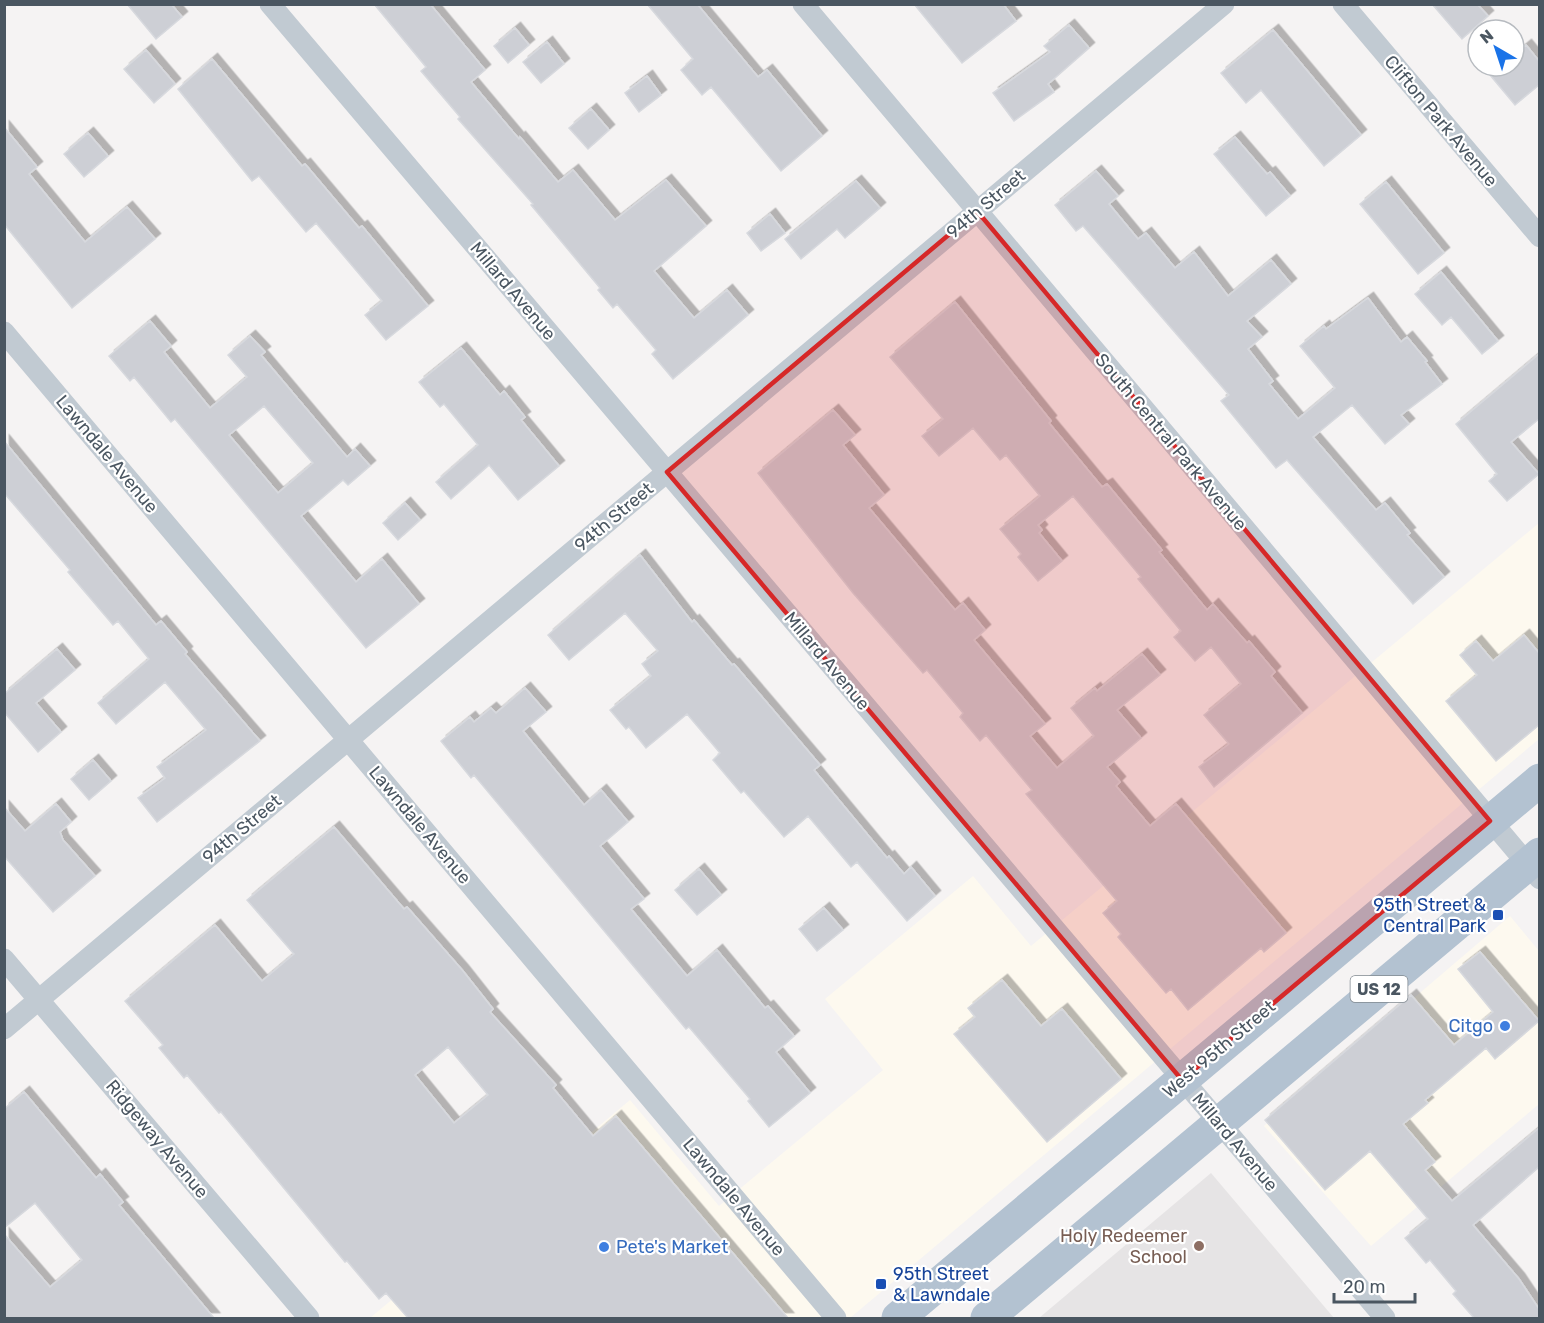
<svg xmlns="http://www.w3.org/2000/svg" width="1544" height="1323" font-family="Rubik,sans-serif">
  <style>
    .commercial { fill: #fdf9ef }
    .education { fill: #e6e4e5 }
    .building { fill: #cdcfd5; stroke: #d7d9de; stroke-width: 1.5; fill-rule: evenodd; filter: url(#shadow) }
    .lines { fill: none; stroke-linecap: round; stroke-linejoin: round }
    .minor { stroke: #c1cad2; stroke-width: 21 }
    .primary { stroke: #b3c2d1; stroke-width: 33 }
    .marked { fill: #d62828; fill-opacity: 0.2; stroke: #d62828; stroke-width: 4.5; stroke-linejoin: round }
    .transit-dot { fill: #1a4fb4; stroke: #fff; stroke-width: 2 }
    .shop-dot { fill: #3f7fe0; stroke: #fff; stroke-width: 2 }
    .education-dot { fill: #8d6e63; stroke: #fff; stroke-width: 2 }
    .labels { text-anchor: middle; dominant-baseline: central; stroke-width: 4.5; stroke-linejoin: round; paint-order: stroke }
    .shield { fill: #fff; stroke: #808990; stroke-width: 1.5 }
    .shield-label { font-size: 16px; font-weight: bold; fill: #4a5661 }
    .street-label { font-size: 18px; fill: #4a5661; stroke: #fff }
    .transit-label { font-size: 18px; fill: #164399; stroke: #fff; text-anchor: end }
    .shop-label { font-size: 18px; fill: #366cbe; stroke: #fff; text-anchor: end }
    .education-label { font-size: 18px; fill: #785e54; stroke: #fff; text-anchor: end }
  </style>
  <defs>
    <filter id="shadow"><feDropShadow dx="5.5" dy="-5.5" stdDeviation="0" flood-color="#0004"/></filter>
  </defs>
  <rect width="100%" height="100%" fill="#f5f3f3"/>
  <!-- commercial -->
  <path class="commercial" d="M1539,523V739L850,1318H370L630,1100L719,1206L883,1070L825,999L973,876L1031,946Z
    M1510,916L1539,951V1104L1371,1246L1264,1126Z"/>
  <!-- education -->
  <path class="education" d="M1211,1173L1334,1318H1039Z"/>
  <!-- building -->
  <path class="building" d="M127,4H171L182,17L156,39Z
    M374,4H430L485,70L471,82L519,139L520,137L558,182L573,170L615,220L666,180L706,226L654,271L694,318L727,290L748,315L673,379L652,354L656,350L617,304L613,308L598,290L600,288L531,205L533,204L458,119L460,117L421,71L426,67Z
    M647,4H697L758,77L767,70L822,136L781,171L711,87L702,95L681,70L693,59Z
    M914,4H1003L1016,21L962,63Z
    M1432,4H1477L1488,16L1462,39Z
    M1069,25L1089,48L1048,84L1054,92L1014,121L993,93L1050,52L1044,46Z
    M515,28L529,45L508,63L494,46Z
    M1273,30L1361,135L1324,166L1261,90L1246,103L1221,73Z
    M547,42L564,64L541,83L523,62Z
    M1526,45L1539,61V85L1515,105L1490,75L1501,66H1514V55Z
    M146,50L175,84L154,103L124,69Z
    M212,59L302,166L305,164L359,228L362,226L428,306L386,340L365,315L382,301L316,223L306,232L259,176L252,181L178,89Z
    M647,76L661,95L639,112L625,93Z
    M591,109L609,130L588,149L569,128Z
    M4,127L37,167L29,174L85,242L127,207L155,239L72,308L4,224Z
    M88,133L108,156L84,177L64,154Z
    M1235,137L1267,174L1270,172L1290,196L1266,216L1214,154Z
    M1096,171L1118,196L1109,204L1138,239L1146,233L1175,268L1194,252L1228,296L1271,260L1291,284L1247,321L1262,337L1248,349L1273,381L1269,384L1298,419L1335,388L1300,346L1324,326L1326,329L1368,298L1401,342L1407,337L1427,361L1425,362L1442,384L1401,415L1409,424L1385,444L1352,405L1313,437L1376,510L1385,503L1410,533L1407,535L1444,577L1413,604L1287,460L1276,468L1221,401L1229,395L1083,226L1076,231L1055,205Z
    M856,181L880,208L845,238L837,229L801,259L785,239Z
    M1386,182L1444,253L1418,274L1360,204Z
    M770,214L785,233L761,251L747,233Z
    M1441,272L1498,341L1482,354L1451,317L1442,325L1415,294Z
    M955,302L1051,421L1049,423L1102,487L1107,484L1162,550L1159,552L1207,610L1213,604L1247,643L1249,641L1275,672L1271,676L1302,713L1214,787L1199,767L1229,744L1204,715L1241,684L1211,647L1195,661L1174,637L1181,631L1138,579L1141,577L1073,496L1038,525L1042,530L1039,533L1062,561L1038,581L1018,557L1021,554L1000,529L1040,496L1006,455L1000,460L973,428L939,456L922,436L943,419L890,357Z
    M150,321L171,346L164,352L210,408L247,377L228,355L250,336L265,352L261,355L347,457L355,449L370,466L348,485L343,480L301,516L356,582L382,559L419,604L366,648L175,419L171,422L134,377L130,381L109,356ZM264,406L313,463L278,493L229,435Z
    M461,348L500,395L504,391L525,417L521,420L559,466L518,500L489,465L451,499L436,482L478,445L444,404L440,407L419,382Z
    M1539,354V419L1511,442L1539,474L1507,501L1489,481L1497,474L1456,424Z
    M833,410L855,435L843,445L884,495L869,508L955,610L963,603L985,630L974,640L1045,724L1030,736L1057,768L1094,736L1071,708L1095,688L1097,691L1142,654L1160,675L1117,710L1141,738L1107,767L1120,782L1116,786L1150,826L1176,804L1286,933L1264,952L1261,948L1188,1010L1171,989L1166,993L1118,937L1121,934L1103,913L1117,901L1026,794L1032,790L986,735L980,741L960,717L963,713L927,670L923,673L853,593L758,473Z
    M4,441L156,625L161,621L187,652L185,654L260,741L157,822L138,798L165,778L157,767L206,730L165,682L116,724L98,703L149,659L118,621L113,625L68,572L70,570L4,493Z
    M405,503L420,520L398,540L383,523Z
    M640,555L692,622L694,620L732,665L734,664L820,765L814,770L887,858L889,856L904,874L911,867L935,896L907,921L857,862L851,867L808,816L784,837L744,791L741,793L713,760L720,753L687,714L646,748L629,727L626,729L610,710L651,676L642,664L658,651L625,613L569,660L548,635Z
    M1524,635L1539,653V725L1496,761L1446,701L1477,675L1460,655L1476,641L1493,661Z
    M57,649L75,670L36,703L61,732L38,752L4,712V694Z
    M525,688L546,712L523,731L584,805L601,790L628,822L600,846L644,899L631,909L687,976L717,950L765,1008L768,1006L794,1036L776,1052L810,1093L769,1127L748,1101L750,1099L689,1027L686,1029L474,775L471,778L441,741L470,717L474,722L491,708L496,713Z
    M93,760L111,781L89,800L71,779Z
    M56,804L71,822L60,832L63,840L95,876L53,912L4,856V807L25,831Z
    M334,827L404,909L407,907L463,971L493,1009L490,1012L556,1085L553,1088L593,1136L616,1116L788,1318H408L386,1293L379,1299L347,1261L345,1262L221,1112L219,1113L187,1075L184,1078L159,1048L163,1045L125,1001L215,925L262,981L294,954L247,900ZM448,1047L488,1095L454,1123L415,1075Z
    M699,869L721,895L697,915L675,890Z
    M824,908L843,930L817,951L799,929Z
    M1480,952L1539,1021L1495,1059L1486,1048L1425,1100L1428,1103L1403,1124L1435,1162L1425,1170L1452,1201L1539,1128V1167L1473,1225L1519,1279L1539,1309V1318H1474L1453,1294L1456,1291L1430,1260L1426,1263L1405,1238L1428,1219L1370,1151L1325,1190L1265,1120L1411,995L1454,1045L1493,1012L1458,969Z
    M1002,980L1041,1026L1062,1009L1121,1079L1047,1142L954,1034L975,1017L968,1008Z
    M24,1092L96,1178L100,1174L123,1202L119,1205L214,1318H4V1234L50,1287L82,1260L35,1203L4,1228V1109Z"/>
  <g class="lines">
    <!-- minor -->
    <path class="minor" d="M270,4L1385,1318
      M803,4L1540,879
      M1343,4L1540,237
      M4,332L836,1318
      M4,959L309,1318
      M4,1029L1224,4"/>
    <!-- primary -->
    <path class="primary" d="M898,1318L1540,780
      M987,1318L1540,854"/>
  </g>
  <!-- marked area -->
  <path class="marked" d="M977,211L1490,821L1182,1080L667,472Z"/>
  <!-- markers -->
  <g class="transit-dot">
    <rect x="1492" y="909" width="12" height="12" rx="3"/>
    <rect x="875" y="1278" width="12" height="12" rx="3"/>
  </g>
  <g class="shop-dot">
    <circle cx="1505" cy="1026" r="6"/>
    <circle cx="604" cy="1247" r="6"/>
  </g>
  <circle class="education-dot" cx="1199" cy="1246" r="6"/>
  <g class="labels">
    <!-- shield labels -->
    <rect class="shield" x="1350.5" y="976" width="57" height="26" rx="4.5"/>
    <g class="shield-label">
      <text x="1379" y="989">US 12</text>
    </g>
    <!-- street labels -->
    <g class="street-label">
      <text transform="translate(1441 121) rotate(50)">Clifton Park Avenue</text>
      <text transform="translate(986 204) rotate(-40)">94th Street</text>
      <text transform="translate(513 291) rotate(50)">Millard Avenue</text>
      <text transform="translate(1171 442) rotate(50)">South Central Park Avenue</text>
      <text transform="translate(107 454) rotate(50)">Lawndale Avenue</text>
      <text transform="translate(614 517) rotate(-40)">94th Street</text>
      <text transform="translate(827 661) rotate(50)">Millard Avenue</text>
      <text transform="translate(420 825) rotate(50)">Lawndale Avenue</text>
      <text transform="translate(242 829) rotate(-40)">94th Street</text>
      <text transform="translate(1219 1049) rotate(-40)">West 95th Street</text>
      <text transform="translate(157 1139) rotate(50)">Ridgeway Avenue</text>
      <text transform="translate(1235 1142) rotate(50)">Millard Avenue</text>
      <text transform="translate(734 1197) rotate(50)">Lawndale Avenue</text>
    </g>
    <!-- transit labels -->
    <g class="transit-label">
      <text x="1486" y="905">95th Street &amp;<tspan x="1486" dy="21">Central Park</tspan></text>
      <text x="893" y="1274" text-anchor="start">95th Street<tspan x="893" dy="21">&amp; Lawndale</tspan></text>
    </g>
    <!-- shop labels -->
    <g class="shop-label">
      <text x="1493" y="1026">Citgo</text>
      <text x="616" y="1247" text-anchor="start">Pete's Market</text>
    </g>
    <!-- education labels -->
    <g class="education-label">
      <text x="1187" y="1236">Holy Redeemer<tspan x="1187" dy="21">School</tspan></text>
    </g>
  </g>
  <!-- border -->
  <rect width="1544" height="1323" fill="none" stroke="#4a5661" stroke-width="12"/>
  <!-- north arrow -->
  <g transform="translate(1496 48) rotate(321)"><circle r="28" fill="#ffffff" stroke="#b7bbc0" stroke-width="1.5"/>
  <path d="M0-4.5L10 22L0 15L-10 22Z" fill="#1a73e8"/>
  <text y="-9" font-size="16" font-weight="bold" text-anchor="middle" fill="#4a5661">N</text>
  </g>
  <!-- scale -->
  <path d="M1334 1293v9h81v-9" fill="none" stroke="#4a5661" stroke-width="3"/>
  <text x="1343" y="1293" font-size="18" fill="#4a5661" stroke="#ffffff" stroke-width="4.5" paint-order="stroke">20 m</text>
</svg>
